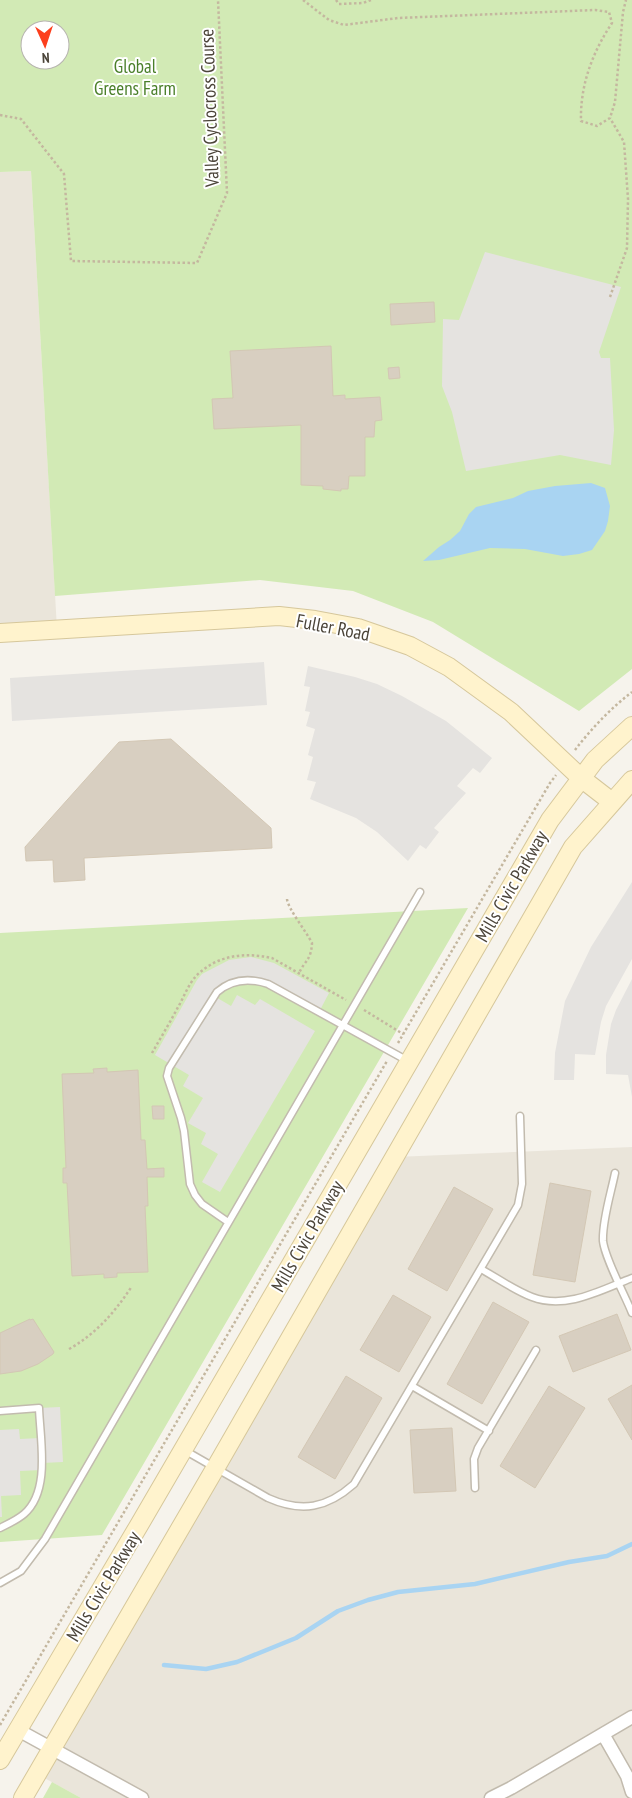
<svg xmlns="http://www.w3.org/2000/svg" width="632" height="1798" font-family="'PT Sans Narrow',sans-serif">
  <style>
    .residential { fill: #eae5da }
    .green { fill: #d2eab5; fill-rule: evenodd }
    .parking { fill: #e5e3e0 }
    .water { fill: #a9d4f2 }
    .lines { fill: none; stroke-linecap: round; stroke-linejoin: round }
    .stream { stroke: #a9d4f2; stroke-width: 4.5 }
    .building { fill: #d8cfc1; stroke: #d3c7b4 }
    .lane-casing { stroke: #c2bbae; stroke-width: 9 }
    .street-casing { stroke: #c2bbae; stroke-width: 15 }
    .secondary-casing { stroke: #d6c79b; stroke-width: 20 }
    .path { stroke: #c4b79f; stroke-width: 2.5; stroke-dasharray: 2.5 2.5; stroke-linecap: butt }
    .lane { stroke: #fff; stroke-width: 6 }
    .street { stroke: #fff; stroke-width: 12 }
    .secondary { stroke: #fff3cd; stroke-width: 18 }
    .labels { text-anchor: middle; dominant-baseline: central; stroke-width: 4; stroke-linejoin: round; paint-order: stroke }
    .park-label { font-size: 19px; fill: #4a7f2a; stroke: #fff }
    .street-label { font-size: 19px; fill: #4b4439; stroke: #fff }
  </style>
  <rect width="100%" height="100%" fill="#f6f3ec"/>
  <!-- residential -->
  <path class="residential" d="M31,171L57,629L0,633V172Z
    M632,1147V1798H81L37,1774L395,1157Z"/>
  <!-- green -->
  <path class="green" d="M0,0H632V669L579,711L433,622L353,591L260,580L55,596L31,171L0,172ZM30,30H60V60H30Z
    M468,908L102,1535L0,1542V933Z
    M52,1782L81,1798H43Z"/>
  <!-- parking -->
  <path class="parking" d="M485,252L621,287L599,352L601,358H610L614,430L611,465L560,455L466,471L452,412L442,386L443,319L459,320Z
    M264,662L267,705L12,721L10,678Z
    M308,666L355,677L377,684L402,696L446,721L492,758L480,773L473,768L457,786L466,793L434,828L439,832L426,849L420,845L408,861L377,832L356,818L310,799L316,782L307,780L313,757L308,755L315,729L306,726L310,712L305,711L310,687L304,686Z
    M632,882V959L606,1006L601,1022L595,1055L575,1054L574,1080H554L555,1053L565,1001L591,947Z
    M251,957L274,963L329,993L319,1012L268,984L239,981L214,996L231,1006L237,995L255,1005L260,999L315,1031L220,1192L202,1182L218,1154L201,1144L206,1133L188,1123L203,1098L183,1086L189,1075L155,1055L197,980L202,974L229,960Z
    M632,979V1097L628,1075L606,1074V1055L611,1024L616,1010Z
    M60,1407L63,1462L42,1463V1470L20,1471L21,1495L1,1496L2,1517H0V1430L19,1429L20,1439L40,1438L39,1408Z"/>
  <!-- water -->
  <path class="water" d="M591,483L605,488L610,506L608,521L605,531L592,550L579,554L563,556L525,549L490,548L439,560L423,561L439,547L450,540L460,531L469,514L476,507L513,498L528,491L555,486Z"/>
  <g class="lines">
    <!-- stream -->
    <path class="stream" d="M164,1665L206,1669L237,1662L296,1638L338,1611L368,1600L398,1592L475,1584L569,1562L607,1556L632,1544"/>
  </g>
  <!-- building -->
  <path class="building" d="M434,302L435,322L391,325L390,304Z
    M331,346L333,396L345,395V399L380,397L382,420L375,421L374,437H365V476H349L348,489H341V491L323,489V486L301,485V425L214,429L212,399L233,398L230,351Z
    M399,367L400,378L389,379L388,368Z
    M171,739L271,828L272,848L84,858L85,880L54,882L53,860L26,861L25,847L119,742Z
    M107,1068V1072L138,1070L141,1140H145L147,1169L164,1168V1177H147L148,1206H145L148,1272L117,1273V1277L104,1278V1274L72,1276L67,1183H63V1168H66L62,1074L94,1073L93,1069Z
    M152,1106H164V1119H153Z
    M550,1183L591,1191L575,1282L533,1275Z
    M454,1187L493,1209L447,1291L408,1269Z
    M393,1295L431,1317L399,1372L360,1350Z
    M493,1302L529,1322L482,1404L447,1384Z
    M617,1314L631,1350L573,1372L559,1336Z
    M30,1319V1320L33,1319L54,1352L53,1354L38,1364L21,1371L0,1374V1333Z
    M346,1376L382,1398L335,1479L298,1457Z
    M632,1385V1440L608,1399Z
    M549,1386L585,1408L535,1488L500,1466Z
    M452,1428L456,1491L414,1493L410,1430Z"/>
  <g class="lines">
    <!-- lane casing -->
    <g class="lane-casing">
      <path id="lane" d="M615,1173C611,1193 602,1221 603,1241C605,1259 625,1295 632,1313
        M228,1222L202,1204L195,1195L190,1184L184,1131L181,1118L167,1076L169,1068L217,992C232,979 250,978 268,984L408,1061
        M481,1269C497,1278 514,1290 532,1297C566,1310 601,1290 632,1278
        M412,1386L489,1431
        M0,1411L39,1408C40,1439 51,1491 24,1514C17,1520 8,1524 0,1528
        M184,1450L268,1498C302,1513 327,1508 354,1484L518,1205L522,1184L520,1116
        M475,1488L474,1459L478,1448L536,1350
        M0,1583L21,1571L45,1539L420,892"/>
    </g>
    <!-- street casing -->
    <g class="street-casing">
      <path id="street" d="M18,1730L142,1798
        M603,1734L627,1776L632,1792
        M491,1798L511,1788L632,1717"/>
    </g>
    <!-- secondary casing -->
    <g class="secondary-casing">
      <path id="secondary" d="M0,633L279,616L315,620L358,628L410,646L449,667L511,712L581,778L612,802
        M0,1760L138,1527L550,820L595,760L632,726
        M23,1798L216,1467L573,847L632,780"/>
    </g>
    <!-- path -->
    <path class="path" d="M303,0L329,20L344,25L398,18L595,10L609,12L612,23C592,53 580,86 581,121L597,126L610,118L615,102L623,12L626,0
      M336,0L339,4L363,3L371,0
      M0,115L21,119L64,174L71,261L197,263L227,193L218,0
      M610,297L627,248L628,199L624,142L610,118
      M575,750C591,729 611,708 632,692
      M287,899C288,909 306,931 312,943C311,960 306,959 299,973
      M364,1010L403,1034
      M398,1043L550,783L556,775
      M152,1053C160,1039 169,1024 177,1009C183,999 188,985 196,976C217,955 244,952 272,958L346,1000
      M69,1349C96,1334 115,1312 132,1286
      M0,1725L387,1061"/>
    <!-- lane -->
    <use href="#lane" class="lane"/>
    <!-- street -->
    <use href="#street" class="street"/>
    <!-- secondary -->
    <use href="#secondary" class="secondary"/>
  </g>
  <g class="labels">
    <!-- park labels -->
    <g class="park-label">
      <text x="135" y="66">Global<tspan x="135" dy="22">Greens Farm</tspan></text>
    </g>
    <!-- street labels -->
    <g class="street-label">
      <text transform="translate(209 108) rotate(-92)">Valley Cyclocross Course</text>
      <text transform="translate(333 627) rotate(11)">Fuller Road</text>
      <text transform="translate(511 886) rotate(-60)">Mills Civic Parkway</text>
      <text transform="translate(307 1236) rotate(-60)">Mills Civic Parkway</text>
      <text transform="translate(103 1586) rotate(-59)">Mills Civic Parkway</text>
    </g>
  </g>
  <!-- north arrow -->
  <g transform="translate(45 45) rotate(177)"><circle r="24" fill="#ffffff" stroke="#b7b4b0"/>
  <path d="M0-4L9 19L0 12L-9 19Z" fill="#fc3f1d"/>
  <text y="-8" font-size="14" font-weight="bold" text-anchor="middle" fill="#4b4439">N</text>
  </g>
</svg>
